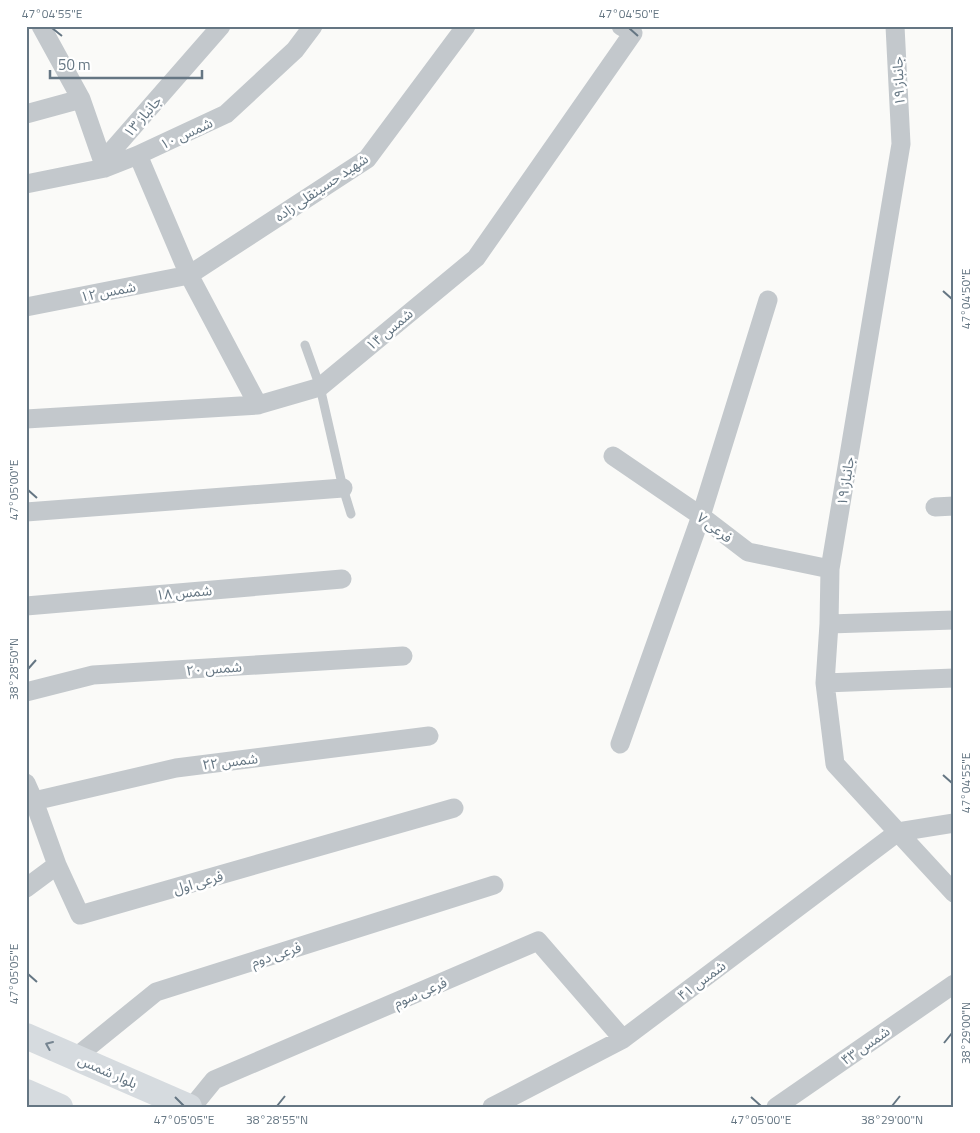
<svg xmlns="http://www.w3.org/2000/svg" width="980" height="1133" font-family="'Titillium Web','Noto Sans Arabic',sans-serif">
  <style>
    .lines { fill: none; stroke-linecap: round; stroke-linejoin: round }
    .lane { stroke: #c3c8cc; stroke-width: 9 }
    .street { stroke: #c3c8cc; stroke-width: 19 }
    .secondary { stroke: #d6dbdf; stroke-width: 26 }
    .oneway { stroke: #768591 }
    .ticks { fill: none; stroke: #657683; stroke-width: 2 }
    .labels { text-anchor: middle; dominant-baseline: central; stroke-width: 5; stroke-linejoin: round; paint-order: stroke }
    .street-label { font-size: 14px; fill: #657683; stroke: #fff }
    .neatline { fill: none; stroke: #657683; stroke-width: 2 }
    .ticks-label { font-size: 12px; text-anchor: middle; fill: #657683 }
  </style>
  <rect width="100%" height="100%" fill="#fafaf8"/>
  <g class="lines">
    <!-- lane -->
    <path class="lane" d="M305,345L320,387L343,488L351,514"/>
    <!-- street -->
    <path class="street" d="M41,26L81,99L105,168
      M895,26L901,144L830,569L829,624L825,683L835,764L954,893
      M26,114L81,99
      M138,155L189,275L258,405
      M103,161L221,26
      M26,184L105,168L138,155L226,114L295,50L313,26
      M26,307L189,275L367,159L466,26
      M26,419L258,405L320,387L476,258L633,33L621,26
      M613,456L701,516L748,552L830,569
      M935,507L954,506
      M26,512L343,488
      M26,606L342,579
      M829,624L954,620
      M825,683L954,678
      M26,692L93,675L403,656
      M620,744L701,516L768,300
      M26,783L34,801L57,865L80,915L454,808
      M34,801L176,768L429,736
      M26,888L57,865
      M76,1057L156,992L494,885
      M192,1107L214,1080L538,941L623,1039
      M492,1107L623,1039L898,832L954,823
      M776,1107L954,984"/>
    <!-- secondary -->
    <path class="secondary" d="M26,1036L189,1107
      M26,1092L60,1107"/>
  </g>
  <!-- one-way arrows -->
  <defs><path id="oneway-chevron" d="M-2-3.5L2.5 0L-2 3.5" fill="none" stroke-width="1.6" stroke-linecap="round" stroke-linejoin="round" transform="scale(1.25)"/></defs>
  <use class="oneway" href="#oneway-chevron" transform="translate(49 1045) rotate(-157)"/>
  <!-- ticks -->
  <path class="ticks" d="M52,28L62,36M629,28L638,36M943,291L952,299M28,490L37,498M28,669L36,660M943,775L952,783M28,974L37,982M944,1043L952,1033M175,1097L184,1106M751,1097L761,1106M277,1106L285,1096M892,1106L900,1096"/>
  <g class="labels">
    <!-- street labels -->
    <g class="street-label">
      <text transform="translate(898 81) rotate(-93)">جانباز ۱۹</text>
      <text transform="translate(142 116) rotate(-49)">جانباز ۱۳</text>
      <text transform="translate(186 133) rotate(-25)">شمس ۱۰</text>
      <text transform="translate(321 187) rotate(-34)">شهید حسینقلی زاده</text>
      <text transform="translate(108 291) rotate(-11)">شمس ۱۲</text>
      <text transform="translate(389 329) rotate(-40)">شمس ۱۴</text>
      <text transform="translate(845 481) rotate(-81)">جانباز ۱۹</text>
      <text transform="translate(715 527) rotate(37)">فرعی ۷</text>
      <text transform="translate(184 592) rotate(-5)">شمس ۱۸</text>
      <text transform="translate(214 668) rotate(-4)">شمس ۲۰</text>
      <text transform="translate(230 761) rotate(-7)">شمس ۲۲</text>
      <text transform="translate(198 882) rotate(-16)">فرعی اول</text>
      <text transform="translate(276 954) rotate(-18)">فرعی دوم</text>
      <text transform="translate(701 980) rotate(-37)">شمس ۴۱</text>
      <text transform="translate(420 992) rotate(-23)">فرعی سوم</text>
      <text transform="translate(865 1045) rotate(-35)">شمس ۴۳</text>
      <text transform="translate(108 1071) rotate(24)">بلوار شمس</text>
    </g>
  </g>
  <!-- border -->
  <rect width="980" height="1133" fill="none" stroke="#ffffff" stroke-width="55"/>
  <!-- scale -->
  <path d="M50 70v8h152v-8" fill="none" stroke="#657683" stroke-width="2.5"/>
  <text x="58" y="70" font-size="15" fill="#657683" stroke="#ffffff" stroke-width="4" paint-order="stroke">50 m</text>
  <rect x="28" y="28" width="924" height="1078" class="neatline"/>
  <g class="ticks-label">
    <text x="52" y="18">47°04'55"E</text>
    <text x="629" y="18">47°04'50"E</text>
    <text transform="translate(966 299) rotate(-90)" y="4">47°04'50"E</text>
    <text transform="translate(14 490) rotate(-90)" y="4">47°05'00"E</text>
    <text transform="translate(14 669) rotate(-90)" y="4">38°28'50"N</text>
    <text transform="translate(966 783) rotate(-90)" y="4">47°04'55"E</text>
    <text transform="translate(14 974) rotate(-90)" y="4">47°05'05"E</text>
    <text transform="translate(966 1033) rotate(-90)" y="4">38°29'00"N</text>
    <text x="184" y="1124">47°05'05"E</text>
    <text x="277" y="1124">38°28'55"N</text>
    <text x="761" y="1124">47°05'00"E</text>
    <text x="892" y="1124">38°29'00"N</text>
  </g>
</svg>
